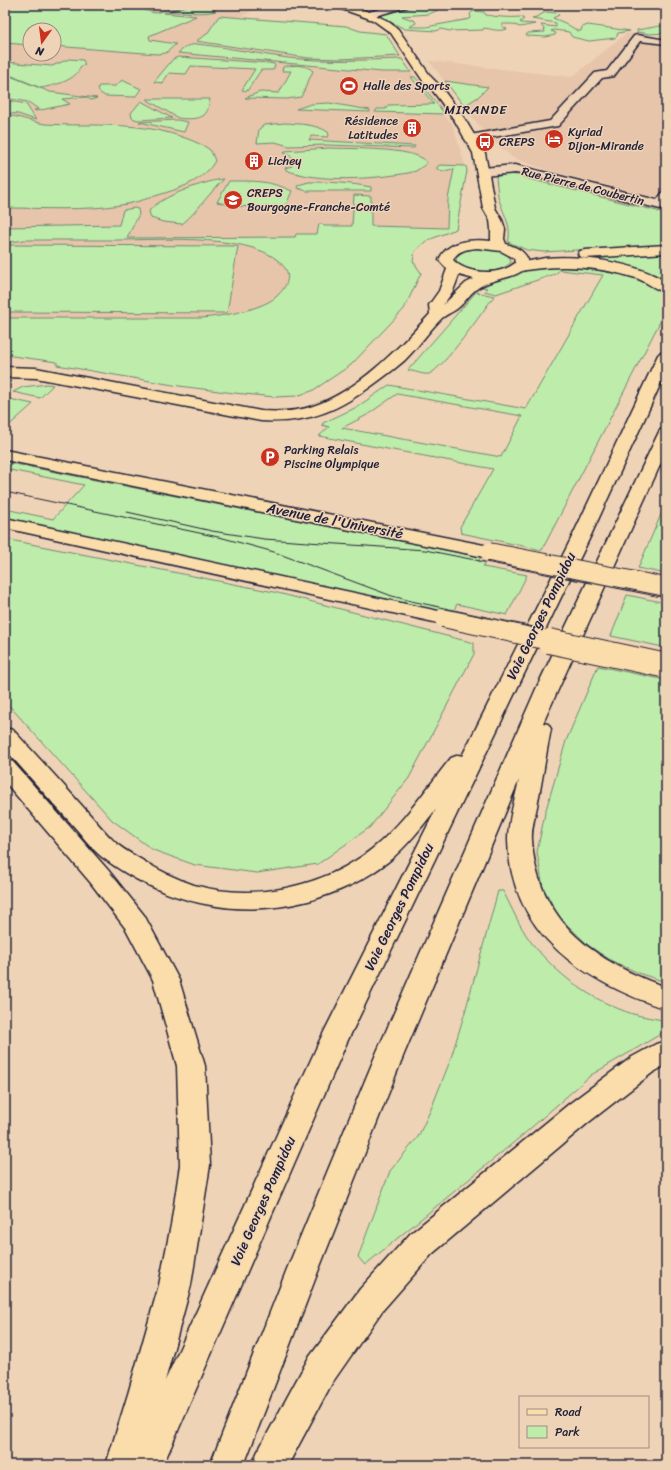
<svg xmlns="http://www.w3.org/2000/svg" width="671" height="1470" font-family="Sriracha,sans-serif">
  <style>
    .built { fill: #e7c5aa; fill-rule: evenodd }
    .green { fill: #beecaa; stroke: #708772; fill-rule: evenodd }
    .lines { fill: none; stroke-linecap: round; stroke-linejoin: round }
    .minor-casing { stroke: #22223b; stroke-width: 3 }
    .major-casing { stroke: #22223b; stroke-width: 3 }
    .highway-casing { stroke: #22223b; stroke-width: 3 }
    .minor { fill: #efd3b6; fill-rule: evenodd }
    .major { fill: #fbddab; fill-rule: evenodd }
    .highway { fill: #fbddab; fill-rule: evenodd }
    .tram { stroke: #22223b; stroke-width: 1 }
    .major-bridge-far1-casing { stroke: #22223b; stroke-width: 20; stroke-linecap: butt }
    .major-bridge-casing { stroke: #22223b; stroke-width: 26; stroke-linecap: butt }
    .major-bridge-far1 { stroke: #fbddab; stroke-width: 18 }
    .major-bridge { stroke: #fbddab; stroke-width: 24 }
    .labels { text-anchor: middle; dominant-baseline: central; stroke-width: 3; stroke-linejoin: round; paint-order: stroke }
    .far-poi-label { font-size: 12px; fill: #22223b; stroke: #efd3b6; text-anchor: start }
    .far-street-label { font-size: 12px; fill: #22223b; stroke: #efd3b6 }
    .far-neighbourhood-label { font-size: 13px; letter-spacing: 1px; fill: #22223b; stroke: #efd3b6 }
    .street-label { font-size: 14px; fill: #22223b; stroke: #efd3b6 }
  </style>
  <rect width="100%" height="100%" fill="#efd3b6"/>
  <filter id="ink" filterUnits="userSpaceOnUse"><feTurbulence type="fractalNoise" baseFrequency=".025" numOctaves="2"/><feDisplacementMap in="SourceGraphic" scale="8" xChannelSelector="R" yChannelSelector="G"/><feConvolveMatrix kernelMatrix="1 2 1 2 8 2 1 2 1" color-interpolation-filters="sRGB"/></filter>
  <g filter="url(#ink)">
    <!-- built -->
    <path class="built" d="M5,5H263L241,17L346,26L360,31L386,34L411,72L442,106L448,115H444L452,123L467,171L456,229L426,241L415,251L413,261L421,273L404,309L351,365L312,391L296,396L275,397L234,393L179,386L57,365V362L5,355ZM30,30H54V54H30Z
      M627,33L659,37L661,35L666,36V200L547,170L513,158L487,136L429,61L572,77Z"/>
    <!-- green -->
    <path class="green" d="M5,5H126L155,13L186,5L164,13L196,16L149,36L150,40L176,44L166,53L157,54L54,46V30H30V45L5,43Z
      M190,5H205L215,8L213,9L216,11C200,15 183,11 168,12Z
      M418,6L438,10L429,14L402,16L415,21L416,23L409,27H426L470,19L471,18L470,14L473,11L484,12L486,15C498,17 509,18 521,17L524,19L520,22L521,23L535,24L520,27L512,24H502V26L507,29C498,32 492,29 484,28L483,30L450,31L441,29L436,31L405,29L378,16V15L393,12L394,9Z
      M546,12L557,13L559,15L553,18L565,23L578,31H581L582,27L588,25L630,31L618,33L617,36L615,38L589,41L572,37L569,32L554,30L551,31L556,33L555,35L546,37L528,36L526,35L528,33L545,32L544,29L541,25L556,27V23L532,19Z
      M219,16L346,26L360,31L386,34L400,56L341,59L308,58L196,41L207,34Z
      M666,25V33L650,34L637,32V30Z
      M197,44C227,47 257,54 288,58C326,62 364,60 402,59L411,72H382L178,53L187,46Z
      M178,57L269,63L274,64L275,66L273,70H261L247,91L242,90L255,69L191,66L186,74L169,73L163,82L164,83L154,82L173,59Z
      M69,59L83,60L85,65L81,66C76,81 55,85 41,88L5,73V62L52,66Z
      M287,66C296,65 307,65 313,71L301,97L287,99L245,98L260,92L279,93L291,71H282L283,67Z
      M5,74L50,92L97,98L91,100L86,97L62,99L70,104L36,111L34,110L38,109L37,108L28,102L5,98Z
      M411,77H415L445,114L375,112L377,109H386L388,105L434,104Z
      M122,80L141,89L135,97L105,96L99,92L98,87L99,86H116Z
      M445,81L488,87L478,97L464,106Z
      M146,99H210C209,104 208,112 204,115C198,120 185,119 178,118Z
      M5,100L26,104L36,120L18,114L5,113Z
      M141,101L172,118L138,120L132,118L131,113Z
      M329,103L370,110V112L296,109L311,104Z
      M5,115C19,116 31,122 45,124C96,127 138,120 188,139C195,142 204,145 210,150C212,153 214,158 215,161C205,179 184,187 165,193C151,197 136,203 121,205C83,211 43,208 5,208Z
      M177,120L188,122L184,132L139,122Z
      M285,123C299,124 316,124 328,132L329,135L328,137L311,136L309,140L415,146L414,148L328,145L289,146L275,142L257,143L259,129L264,125Z
      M329,148C350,149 412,147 426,161V164L416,171L408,173C373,179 319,183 286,170L285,168L292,166L293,159L289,154H284L285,151Z
      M440,165L466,166L467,171L456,229L426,241L415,251L413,261L421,273L404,309L351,365L312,391L296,396L275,397L234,393L179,386L57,365V362L5,355V318H202C222,316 265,310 279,294C286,287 291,277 285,268C261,232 158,240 119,240C87,240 56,240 24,240L5,243V227L119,225L123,210L134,208L138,209L139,214L127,238L295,237L296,234H317L319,224H322L324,226H352L354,195L371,196V226L447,228L448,199L454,169L443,171L437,169V167Z
      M506,174L519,175L529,179L657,211C671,217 666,231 666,245L543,252L527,250L508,242C513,226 502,212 498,196C497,190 497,183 496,177Z
      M224,179C209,193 198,211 182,224L163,222L151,218L149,211C161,196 205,181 224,179Z
      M229,181C254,181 268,180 292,191L286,205C263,208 239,208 217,202Z
      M309,182C331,182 350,183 371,187V191H307L297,188L298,185Z
      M5,245L238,246L227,313L5,312Z
      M485,249C494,250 510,251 511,262C499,276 470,273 457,262L456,259C461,248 475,249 485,249Z
      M666,253V280C640,265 607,264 577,259V257Z
      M545,267C571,267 655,270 665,301C666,306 665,311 663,316L542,550L461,533L460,527L493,469L319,436L329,427L322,425L323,423L357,407L389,385L526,409L603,275L560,270L555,274L496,294L484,291L487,288L478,286L489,280L511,277L528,270ZM397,394L522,416L501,457L342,428L367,415Z
      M476,292L494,296C484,310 443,369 429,374C423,375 414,371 408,370Z
      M47,384L53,385L40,398L13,392L23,387Z
      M5,398L33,404L5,429Z
      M5,462L481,557L478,561L485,563L483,567L527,575L507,615L457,604L452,614L5,519V509L53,519L84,485L5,469Z
      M666,503V574L638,568Z
      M5,539L274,592L474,643V654L409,778L370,827L318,864L257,873L195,865L153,850L112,820L5,701Z
      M627,595L666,603V659L660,658L663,647L611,636Z
      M598,666L666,680V982L641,974L612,961L589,946L560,918L543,888L537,852L545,813L566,741Z
      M498,891H503C512,908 519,926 531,942C557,975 592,1001 633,1014C643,1017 655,1018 666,1021V1031L591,1075L524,1134L365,1265L358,1257L390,1171L418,1137L431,1109L450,1061L465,1012Z"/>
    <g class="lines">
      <!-- minor casing -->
      <g class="minor-casing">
        <path id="minor" d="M394,5H409L407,7L368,18L363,15L365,13Z
          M637,35L666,40V44L640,41L614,76L602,78L558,126L470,141L466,140L464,138L466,136L470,135L550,121L595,73L607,71L634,36Z
          M515,165L657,200L662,193L666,192V205L660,209L523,174L515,173L483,176L479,175L477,172L479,169L483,168Z"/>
      </g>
      <!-- major casing -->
      <g class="major-casing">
        <path id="major" d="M334,5H349L364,10L386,20L398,29L431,77L441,87L464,118L485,153L495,208L502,220L505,229L504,239L506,244C517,247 527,252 529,264C517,281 492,276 475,290C469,295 465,302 459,307C454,312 446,314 441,319C428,332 418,347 405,360C397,367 389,373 381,379C341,409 312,424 261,421L36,378L5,377V367L36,368L261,411C278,412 296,412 313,406C358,391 398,349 430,314L429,305L439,291L447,269L439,260C447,240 473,239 491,241V229L490,220L483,208L473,153L455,121L433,91L423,81L391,33L373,20L336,7ZM477,248L501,251L514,258L515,263C500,276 467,275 453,260C457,250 468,249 477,248ZM459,275L474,279L466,283L443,305L453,291Z
          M5,450L489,546L496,548L498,552L496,556L489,558L5,460Z
          M5,518L443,612L450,614L453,618L450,622L443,624L5,528Z"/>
      </g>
      <!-- highway casing -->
      <g class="highway-casing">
        <path id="highway" d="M666,245V253L585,258L580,257L578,254L580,251L585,250Z
          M545,258C580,255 636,262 666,282V292C655,290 646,281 636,278C598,266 559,264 520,271L515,270L513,267L515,264Z
          M666,350V372L591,535L347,1042L163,1465H106L128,1394L159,1285L171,1225L180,1165L177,1066L153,980L126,929L90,882L5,782V759L13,762L108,870L144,915L179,980L205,1066L210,1165L191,1285L165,1381L319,1042L436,809C421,828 407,846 389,861C365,880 337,893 308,901C235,920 162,902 102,857C91,848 81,834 72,824C49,799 27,774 5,749V728L13,730C37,756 61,782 84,808C95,820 105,833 117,844C125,851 136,856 145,862C160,871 177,879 194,885C254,902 324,887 372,849C403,824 426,789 451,758L459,755L462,756L573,535L658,355L661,352Z
          M666,429V452L543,723L548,724L551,729C546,753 543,777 538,801C536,814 531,827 532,840C536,920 596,963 666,987V1009C585,982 510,935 508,840C508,821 515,799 519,780L404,1054L319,1269L244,1465H210L287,1269L376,1054L536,689L658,434L660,430Z
          M666,1041V1065L652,1073L589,1122L432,1254L382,1311L332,1383L288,1465H252L257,1453L308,1359L360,1289L410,1234L569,1104L632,1057L656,1044Z"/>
      </g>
      <!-- minor -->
      <use href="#minor" class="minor"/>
      <!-- major -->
      <use href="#major" class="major"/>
      <!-- highway -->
      <use href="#highway" class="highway"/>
      <!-- tram -->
      <path class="tram" d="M5,492L223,538L274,552L392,596L411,601L666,655
        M127,512L212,531L264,539L425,550L666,598"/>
      <!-- major-bridge-far1 casing -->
      <g class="major-bridge-far1-casing">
        <path id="major-bridge-far1" d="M489,552L666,587
          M443,618L554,642"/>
      </g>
      <!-- major-bridge casing -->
      <g class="major-bridge-casing">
        <path id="major-bridge" d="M549,641L662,665"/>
      </g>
      <!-- major-bridge-far1 -->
      <use href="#major-bridge-far1" class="major-bridge-far1"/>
      <!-- major-bridge -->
      <use href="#major-bridge" class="major-bridge"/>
    </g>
  </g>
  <!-- icons -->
  <defs>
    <g id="stadium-disc" transform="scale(1)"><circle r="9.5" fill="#c8321e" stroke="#efd3b6"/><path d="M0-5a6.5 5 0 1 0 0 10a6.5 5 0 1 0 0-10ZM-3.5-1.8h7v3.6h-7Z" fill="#fff"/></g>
    <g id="building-disc" transform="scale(1)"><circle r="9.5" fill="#c8321e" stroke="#efd3b6"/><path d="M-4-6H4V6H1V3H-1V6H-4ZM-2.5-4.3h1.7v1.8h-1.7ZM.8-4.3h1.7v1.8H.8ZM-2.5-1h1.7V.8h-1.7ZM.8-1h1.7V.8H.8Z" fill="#fff"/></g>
    <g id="hotel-disc" transform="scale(1)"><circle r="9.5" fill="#c8321e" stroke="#efd3b6"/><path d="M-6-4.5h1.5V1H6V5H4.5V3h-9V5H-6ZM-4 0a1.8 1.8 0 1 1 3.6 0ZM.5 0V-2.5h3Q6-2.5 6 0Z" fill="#fff"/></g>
    <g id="bus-disc" transform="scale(1)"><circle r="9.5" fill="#c8321e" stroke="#efd3b6"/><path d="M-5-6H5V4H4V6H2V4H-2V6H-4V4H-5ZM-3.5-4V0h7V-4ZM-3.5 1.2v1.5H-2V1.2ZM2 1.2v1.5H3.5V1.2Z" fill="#fff"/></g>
    <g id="university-disc" transform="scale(1)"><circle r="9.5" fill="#c8321e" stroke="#efd3b6"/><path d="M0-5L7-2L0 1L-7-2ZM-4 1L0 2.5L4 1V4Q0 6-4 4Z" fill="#fff"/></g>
    <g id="parking-disc" transform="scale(1)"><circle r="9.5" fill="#c8321e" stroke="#efd3b6"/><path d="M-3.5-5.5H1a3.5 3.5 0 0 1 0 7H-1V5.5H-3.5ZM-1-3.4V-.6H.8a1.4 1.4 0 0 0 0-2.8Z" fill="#fff"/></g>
  </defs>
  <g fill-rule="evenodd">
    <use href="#stadium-disc" x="349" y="86"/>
    <use href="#building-disc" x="412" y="128"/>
    <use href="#hotel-disc" x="554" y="139"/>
    <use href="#bus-disc" x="485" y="142"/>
    <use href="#building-disc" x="254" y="161"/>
    <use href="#university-disc" x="233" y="200"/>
    <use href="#parking-disc" x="270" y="457"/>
  </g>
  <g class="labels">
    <!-- far-poi labels -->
    <g class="far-poi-label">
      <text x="363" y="86">Halle des Sports</text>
      <text x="398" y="121" text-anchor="end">Résidence<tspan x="398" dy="14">Latitudes</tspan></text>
      <text x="568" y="132">Kyriad<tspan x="568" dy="14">Dijon-Mirande</tspan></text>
      <text x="499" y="142">CREPS</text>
      <text x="268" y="161">Lichey</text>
      <text x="247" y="193">CREPS<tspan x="247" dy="14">Bourgogne-Franche-Comté</tspan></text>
      <text x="284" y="450">Parking Relais<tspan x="284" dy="14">Piscine Olympique</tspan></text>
    </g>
    <!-- far-street labels -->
    <g class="far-street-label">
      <text transform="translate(583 186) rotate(14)">Rue Pierre de Coubertin</text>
    </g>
    <!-- far-neighbourhood labels -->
    <g class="far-neighbourhood-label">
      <text x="476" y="109">MIRANDE</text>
    </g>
    <!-- street labels -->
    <g class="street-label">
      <text transform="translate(335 521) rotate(11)">Avenue de l'Université</text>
      <text transform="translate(541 616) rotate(-64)">Voie Georges Pompidou</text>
      <text transform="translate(399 907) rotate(-64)">Voie Georges Pompidou</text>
      <text transform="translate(263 1201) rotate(-66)">Voie Georges Pompidou</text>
    </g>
  </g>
  <!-- margin -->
  <rect width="671" height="1470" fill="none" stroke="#efd3b6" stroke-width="20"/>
  <rect x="10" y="10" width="651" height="1450" fill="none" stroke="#22223b" stroke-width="1.5" filter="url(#ink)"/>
  <!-- legend -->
  <rect x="519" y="1396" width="130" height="52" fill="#efd3b6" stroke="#9d8c85"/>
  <rect x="527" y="1409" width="20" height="6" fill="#fbddab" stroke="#9d8c85"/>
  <text x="555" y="1416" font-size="12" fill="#22223b">Road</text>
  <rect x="527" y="1426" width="20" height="12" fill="#beecaa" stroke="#9d8c85"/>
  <text x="555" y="1436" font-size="12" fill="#22223b">Park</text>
  <!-- north arrow -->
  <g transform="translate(42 42) rotate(194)"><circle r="19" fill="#efd3b6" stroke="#9d8c85"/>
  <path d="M0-3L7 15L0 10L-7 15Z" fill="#c8321e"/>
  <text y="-6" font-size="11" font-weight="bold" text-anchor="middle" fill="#22223b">N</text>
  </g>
</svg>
